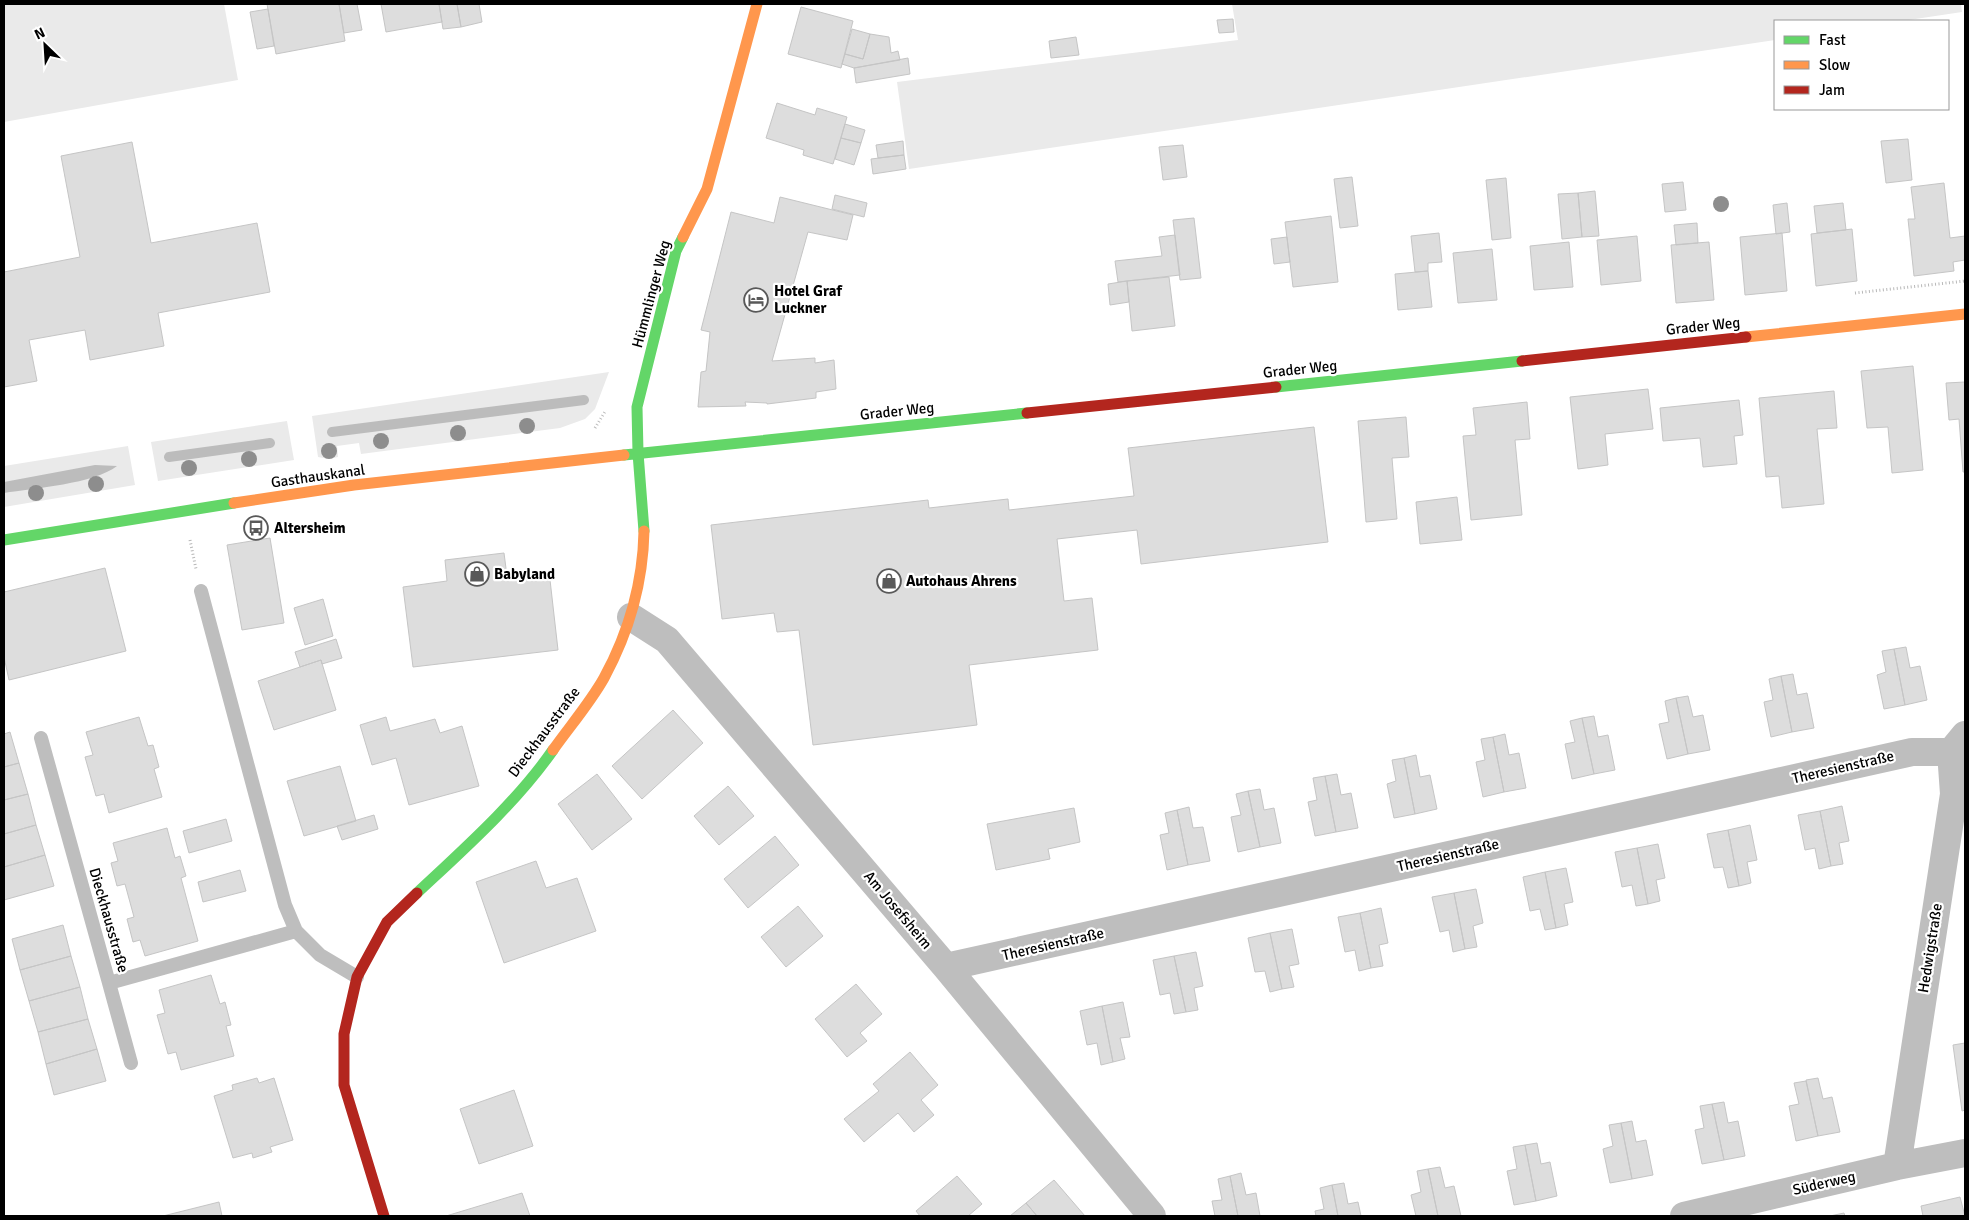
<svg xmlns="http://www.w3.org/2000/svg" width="1969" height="1220" font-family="Signika,sans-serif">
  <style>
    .green { fill: #eaeaea }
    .water { fill: #bcbcbc }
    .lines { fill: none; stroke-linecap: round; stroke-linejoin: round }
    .stream { stroke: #bcbcbc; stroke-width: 10 }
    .building { fill: #ddd; stroke: #c5c5c5 }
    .path { stroke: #b8b8b8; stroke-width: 3; stroke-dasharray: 1 2.5; stroke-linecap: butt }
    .lane { stroke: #bebebe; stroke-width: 14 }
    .street { stroke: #bebebe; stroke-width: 28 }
    .fast { stroke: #63d668; stroke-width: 11 }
    .slow { stroke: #ff974d; stroke-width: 11 }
    .jam { stroke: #b3261e; stroke-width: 11 }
    .tree { fill: #8d8d8d }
    .labels { text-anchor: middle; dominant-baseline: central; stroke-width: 4.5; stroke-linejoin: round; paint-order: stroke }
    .poi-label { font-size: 15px; font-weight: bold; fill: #000; stroke: #fff; text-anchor: start }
    .street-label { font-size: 15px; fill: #000; stroke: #fff }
  </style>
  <rect width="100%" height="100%" fill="#fff"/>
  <!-- green -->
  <path class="green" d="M4,4H224L238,80L4,122Z
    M1232,4H1961L1962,12L1902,21H1775V40L909,169L897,82L1238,40Z
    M609,372L595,409L585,419L560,428L361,454L359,443L337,446L338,457L329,459L318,457L312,416Z
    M287,421L294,460L158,481L151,442Z
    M128,446L135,485L4,507V466Z"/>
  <!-- water -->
  <path class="water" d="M95,465L117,466C94,484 34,488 4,493V482Z"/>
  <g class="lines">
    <!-- stream -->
    <path class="stream" d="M332,432L584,400
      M169,457L270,443"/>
  </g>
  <!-- building -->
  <path class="building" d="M267,4H339L345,41L276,54Z
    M339,4H357L362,30L344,33Z
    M381,4H439L442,22L386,32Z
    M439,4H457L461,27L443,29Z
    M457,4H479L482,22L461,27Z
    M801,7L853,21L841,68L788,54Z
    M268,9L274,46L257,49L250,12Z
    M1233,19L1234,32L1219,33L1217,20Z
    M852,29L870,34L863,59L845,54Z
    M870,34L889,37L891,53L898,51L900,60L854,68L842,64L845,54L863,59Z
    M1076,37L1079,55L1051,58L1049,41Z
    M908,58L910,74L856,83L854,68Z
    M777,103L815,115L817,108L847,117L833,164L803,155L804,150L766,138Z
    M845,124L865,130L861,143L841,138Z
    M841,138L861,143L854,165L835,159Z
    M1908,139L1912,180L1886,183L1881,141Z
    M903,141L904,155L878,158L876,145Z
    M132,142L151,243L257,223L270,292L158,313L164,346L90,360L85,330L29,340L37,381L4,387V272L80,257L61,156Z
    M1183,145L1187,177L1163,180L1159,147Z
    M904,155L906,169L873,174L871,159Z
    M1352,177L1358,226L1340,228L1334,179Z
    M1506,178L1511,238L1492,240L1486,180Z
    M1683,182L1686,210L1665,212L1662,184Z
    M1944,183L1950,238L1965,236V260L1953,262L1954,271L1914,276L1908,219H1915L1911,187Z
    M1595,191L1599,236L1582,237L1578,193Z
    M1578,193L1582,237L1562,239L1558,194Z
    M835,195L867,203L864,217L832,209Z
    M780,197L853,215L847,240L808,232L772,361L815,358V363L834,360L836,389L816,392V398L767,404V403L745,402L746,406L698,407L701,372L706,371L710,332L701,330L731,212L774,223Z
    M1787,203L1790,232L1776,234L1773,205Z
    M1843,203L1846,230L1817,233L1814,206Z
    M1331,216L1338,282L1293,287L1285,222Z
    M1194,218L1201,278L1180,280L1173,220Z
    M1697,223L1698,243L1676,245L1674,225Z
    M1852,229L1857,281L1816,286L1811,234Z
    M1439,233L1442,262L1428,263V271L1415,272L1411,236Z
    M1782,233L1787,291L1745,295L1740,237Z
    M1175,235L1180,275L1118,282L1115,261L1162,256L1159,237Z
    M1637,236L1641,281L1601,285L1597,240Z
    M1287,237L1290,262L1274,264L1271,239Z
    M1569,242L1573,287L1534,290L1530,246Z
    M1709,242L1714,300L1676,303L1671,245Z
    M1492,249L1497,300L1458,303L1453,253Z
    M1428,271L1432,307L1398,310L1395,274Z
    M1169,277L1175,326L1132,331L1127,281Z
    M1127,281L1129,302L1110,305L1108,284Z
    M1913,366L1923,470L1892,473L1888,427L1867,428L1861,371Z
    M1965,382V472H1963L1959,419L1949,420L1946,383Z
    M1648,389L1653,429L1605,434L1608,465L1578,469L1570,397Z
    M1834,391L1837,428L1817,429L1824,504L1782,508L1779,476L1766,477L1759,398Z
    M1739,400L1743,435L1734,436L1737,464L1703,467L1700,438L1663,441L1660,408Z
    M1527,402L1530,439L1515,440L1522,515L1471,520L1463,436L1476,435L1473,408Z
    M1406,417L1409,457L1392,458L1397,519L1366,522L1358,421Z
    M1314,427L1328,542L1141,564L1137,530L1057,539L1064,601L1092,598L1098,650L969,665L977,725L813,745L799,630L777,632L774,613L722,619L711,525L928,500L929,508L1008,499L1009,510L1134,496L1128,448Z
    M1457,497L1462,540L1420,544L1416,502Z
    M270,538L284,623L242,630L227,545Z
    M504,553L507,576L549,571L558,650L413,667L403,587L447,581L445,560Z
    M105,568L126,651L9,680L4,657V592Z
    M323,599L333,636L305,645L294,608Z
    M336,639L342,658L322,664L321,660L300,667L295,652Z
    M1906,647L1910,668L1920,666L1927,700L1905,705L1894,649Z
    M1894,649L1905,705L1884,709L1877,675L1886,672L1882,651Z
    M321,660L336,710L274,730L258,681Z
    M1793,674L1797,695L1807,693L1814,728L1792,732L1781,676Z
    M1781,676L1792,732L1771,737L1764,702L1773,700L1769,679Z
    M1688,696L1693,717L1703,715L1710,750L1688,754L1676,698Z
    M1676,698L1688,754L1667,759L1659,724L1669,722L1665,701Z
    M673,710L703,743L642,799L612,766Z
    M1594,716L1598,737L1608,735L1615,770L1594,774L1582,718Z
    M139,717L148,746L153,745L159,767L154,769L162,797L109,813L104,794L96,796L85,757L93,755L86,732Z
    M386,717L390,731L435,719L440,733L462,726L479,786L409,805L396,758L372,765L360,725Z
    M1582,718L1594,774L1572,779L1565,744L1575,742L1570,721Z
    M10,732L19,763L4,767V734Z
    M1505,734L1509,755L1519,753L1526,788L1504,792L1493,737Z
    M1493,737L1504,792L1483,797L1476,762L1485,760L1481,739Z
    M1416,755L1420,777L1430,775L1437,809L1415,814L1404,758Z
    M1404,758L1415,814L1394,818L1387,784L1396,781L1392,760Z
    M19,763L28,794L4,800V767Z
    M340,766L356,821L304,836L287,781Z
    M597,774L632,819L592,850L558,804Z
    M1337,774L1341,795L1351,793L1358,828L1336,832L1325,776Z
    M1325,776L1336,832L1315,836L1308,802L1317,800L1313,778Z
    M728,786L754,816L719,845L694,816Z
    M1260,789L1264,810L1274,808L1281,843L1260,847L1248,791Z
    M1248,791L1260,847L1238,852L1231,817L1241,815L1236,794Z
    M28,794L36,825L4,834V800Z
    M1842,806L1849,841L1839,843L1843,864L1831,866L1820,811Z
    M1189,807L1193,828L1203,827L1210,861L1188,865L1177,810Z
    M1074,808L1080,842L1048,849L1050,859L996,870L987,824Z
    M1177,810L1188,865L1167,870L1160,835L1169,833L1165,813Z
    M1820,811L1831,866L1819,869L1815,848L1805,850L1798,815Z
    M374,815L378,829L342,840L337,826Z
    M226,819L232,841L189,853L183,831Z
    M36,825L45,855L4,867V834Z
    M1750,825L1757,860L1747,862L1751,883L1739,886L1728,830Z
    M167,828L175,858L180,856L186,876L181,878L198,941L145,956L140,940L133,942L127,919L134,917L125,884L117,886L111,863L118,861L113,843Z
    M1728,830L1739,886L1728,888L1723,867L1714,868L1707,834Z
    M775,836L799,865L748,908L724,879Z
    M1658,844L1665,878L1656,880L1660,901L1648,904L1637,848Z
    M1637,848L1648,904L1636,906L1632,885L1622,887L1615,852Z
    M45,855L54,886L4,900V867Z
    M536,861L546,888L577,878L596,931L504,963L476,882Z
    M1566,868L1573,902L1564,904L1568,925L1556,928L1545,872Z
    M240,870L246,891L203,902L198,882Z
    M1545,872L1556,928L1545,930L1540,909L1530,911L1523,877Z
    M1476,889L1483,923L1473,926L1477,947L1465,949L1454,893Z
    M1454,893L1465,949L1453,952L1449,930L1440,932L1432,897Z
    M798,906L823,936L786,967L761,937Z
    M1381,908L1388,943L1379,945L1383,966L1371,968L1360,913Z
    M1360,913L1371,968L1359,971L1355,950L1345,952L1338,917Z
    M63,925L71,956L20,970L12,939Z
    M1292,929L1299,964L1289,966L1294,987L1282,989L1270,933Z
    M1270,933L1282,989L1270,992L1265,971L1255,972L1248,938Z
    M1196,952L1203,986L1194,988L1198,1010L1186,1012L1174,956Z
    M71,956L80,987L29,1001L20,970Z
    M1174,956L1186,1012L1174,1014L1170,993L1160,995L1153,960Z
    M211,975L220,1004L225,1002L231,1025L226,1026L234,1056L181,1070L176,1052L168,1054L157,1015L165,1013L159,990Z
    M856,984L882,1014L860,1033L867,1041L847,1057L815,1019Z
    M80,987L88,1019L38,1032L29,1001Z
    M1123,1002L1130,1037L1120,1038L1125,1059L1113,1062L1102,1006Z
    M1102,1006L1113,1062L1101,1065L1097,1043L1087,1045L1080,1011Z
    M88,1019L97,1049L46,1064L38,1032Z
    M1965,1043V1110L1962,1111L1953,1045Z
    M97,1049L106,1081L54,1095L46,1064Z
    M910,1052L938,1085L921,1100L934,1115L914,1132L898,1113L864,1142L844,1119L879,1091L873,1084Z
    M257,1078L259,1083L274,1078L293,1140L270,1147L272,1152L253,1158L252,1153L233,1158L214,1096L233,1090L232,1085Z
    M1818,1078L1823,1099L1832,1097L1840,1132L1818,1136L1806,1080Z
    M1806,1081L1818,1136L1796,1141L1789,1106L1799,1104L1794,1083Z
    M514,1090L533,1146L479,1164L460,1109Z
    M1724,1102L1728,1123L1738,1121L1745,1156L1724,1160L1712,1104Z
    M1712,1104L1724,1160L1702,1164L1695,1130L1704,1128L1700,1106Z
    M1632,1121L1636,1142L1646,1140L1653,1175L1632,1179L1621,1123Z
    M1621,1123L1632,1179L1610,1183L1603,1149L1613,1146L1609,1125Z
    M1537,1143L1541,1164L1550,1162L1557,1196L1536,1201L1525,1145Z
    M1525,1145L1536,1201L1514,1205L1507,1171L1517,1169L1513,1147Z
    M1440,1167L1445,1188L1454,1186L1461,1216H1438L1428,1169Z
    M1428,1169L1438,1216H1416L1411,1195L1421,1192L1417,1171Z
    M1241,1173L1246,1195L1256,1193L1260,1216H1238L1230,1176Z
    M957,1176L982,1204L968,1216H920L916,1211Z
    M1230,1176L1238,1216H1215L1212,1201L1222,1200L1218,1179Z
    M1054,1180L1085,1216H1037L1026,1203Z
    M1344,1183L1348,1204L1358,1202L1361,1216H1338L1332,1185Z
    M1332,1185L1338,1216H1316L1315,1211L1324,1209L1320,1188Z
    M522,1193L530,1216H446Z
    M1960,1197L1965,1216H1923L1921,1206Z
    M219,1202L222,1216H163Z
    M1026,1203L1037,1216H1010Z
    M1844,1213L1845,1216H1830Z"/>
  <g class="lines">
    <!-- path -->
    <path class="path" d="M1855,293L1965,281
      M595,428L606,410
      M190,540L196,569"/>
    <!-- lane -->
    <path class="lane" d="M201,591L285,905L296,931L320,955L357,977
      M41,738L109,983L296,931
      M109,983L131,1063"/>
    <!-- street -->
    <path class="street" d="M631,617L667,640L946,967L1152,1216
      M946,967L1912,752H1951
      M1897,1166L1954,794L1951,752L1965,735
      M1684,1216L1897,1166L1965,1153"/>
    <!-- fast -->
    <path class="fast" d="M1276,387L1522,361
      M624,455L1027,413
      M644,531L638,453L637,407L676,251L683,237
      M4,540L234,503
      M417,893C464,849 517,802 553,750"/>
    <!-- slow -->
    <path class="slow" d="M683,237L707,189L757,4
      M1746,337L1965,314
      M234,503L354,485L624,455
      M553,750C570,726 590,703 604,678C629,632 643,582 644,531"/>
    <!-- jam -->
    <path class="jam" d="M1522,361L1746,337
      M1027,413L1276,387
      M384,1216L344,1085V1034L357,977L387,922L417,893"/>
  </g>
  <!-- trees -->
  <g class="tree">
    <circle cx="1721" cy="204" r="8"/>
    <circle cx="527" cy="426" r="8"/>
    <circle cx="458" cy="433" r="8"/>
    <circle cx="381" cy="441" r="8"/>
    <circle cx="329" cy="451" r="8"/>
    <circle cx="249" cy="459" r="8"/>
    <circle cx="189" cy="468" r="8"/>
    <circle cx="96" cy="484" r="8"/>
    <circle cx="36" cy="493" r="8"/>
  </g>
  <!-- icons -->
  <defs>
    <g id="hotel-ring" transform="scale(1.25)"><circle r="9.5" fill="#fff" stroke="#595959" stroke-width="1.5"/><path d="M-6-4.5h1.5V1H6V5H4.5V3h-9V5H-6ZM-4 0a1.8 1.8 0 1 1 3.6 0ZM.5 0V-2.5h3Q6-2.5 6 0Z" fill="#595959"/></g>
    <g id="bus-ring" transform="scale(1.25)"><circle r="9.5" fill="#fff" stroke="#595959" stroke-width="1.5"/><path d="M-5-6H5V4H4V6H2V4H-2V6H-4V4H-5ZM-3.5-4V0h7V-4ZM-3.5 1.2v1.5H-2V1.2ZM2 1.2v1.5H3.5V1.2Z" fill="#595959"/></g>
    <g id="shop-ring" transform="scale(1.25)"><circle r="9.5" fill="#fff" stroke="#595959" stroke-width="1.5"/><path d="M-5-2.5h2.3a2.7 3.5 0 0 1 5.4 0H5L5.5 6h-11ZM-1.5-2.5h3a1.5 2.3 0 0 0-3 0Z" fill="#595959"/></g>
  </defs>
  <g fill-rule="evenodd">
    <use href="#hotel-ring" x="756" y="300"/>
    <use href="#bus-ring" x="256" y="528"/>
    <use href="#shop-ring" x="477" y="574"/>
    <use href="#shop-ring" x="889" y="581"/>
  </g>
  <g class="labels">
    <!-- poi labels -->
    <g class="poi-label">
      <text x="774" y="291">Hotel Graf<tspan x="774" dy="17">Luckner</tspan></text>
      <text x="274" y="528">Altersheim</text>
      <text x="494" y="574">Babyland</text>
      <text x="906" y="581">Autohaus Ahrens</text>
    </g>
    <!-- street labels -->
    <g class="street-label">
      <text transform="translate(651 294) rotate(-75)">Hümmlinger Weg</text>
      <text transform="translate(1703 326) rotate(-6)">Grader Weg</text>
      <text transform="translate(1300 369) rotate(-6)">Grader Weg</text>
      <text transform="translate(897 411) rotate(-6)">Grader Weg</text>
      <text transform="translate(318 476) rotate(-8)">Gasthauskanal</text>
      <text transform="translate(544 732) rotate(-53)">Dieckhausstraße</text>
      <text transform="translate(1843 767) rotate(-13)">Theresienstraße</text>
      <text transform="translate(1448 855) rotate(-13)">Theresienstraße</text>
      <text transform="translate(898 910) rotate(50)">Am Josefsheim</text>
      <text transform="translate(109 920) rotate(74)">Dieckhausstraße</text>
      <text transform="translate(1053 944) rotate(-13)">Theresienstraße</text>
      <text transform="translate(1930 948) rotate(-81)">Hedwigstraße</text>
      <text transform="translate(1824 1183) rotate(-13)">Süderweg</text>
    </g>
  </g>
  <!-- border -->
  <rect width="1969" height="1220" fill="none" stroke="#000000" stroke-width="10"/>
  <!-- legend -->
  <rect x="1774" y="20" width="175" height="90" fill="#ffffff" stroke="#999999"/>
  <rect x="1784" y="36" width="25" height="8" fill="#63d668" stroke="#999999"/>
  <text x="1819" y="45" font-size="15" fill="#000000">Fast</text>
  <rect x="1784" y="61" width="25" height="8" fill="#ff974d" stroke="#999999"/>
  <text x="1819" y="70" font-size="15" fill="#000000">Slow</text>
  <rect x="1784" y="86" width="25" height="8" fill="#b3261e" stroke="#999999"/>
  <text x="1819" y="95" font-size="15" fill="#000000">Jam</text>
  <!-- north arrow -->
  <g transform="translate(45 45) rotate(335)" stroke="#ffffff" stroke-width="4" paint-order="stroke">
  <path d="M0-4L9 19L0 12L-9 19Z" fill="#000000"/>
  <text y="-8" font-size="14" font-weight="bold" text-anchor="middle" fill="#000000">N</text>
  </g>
</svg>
